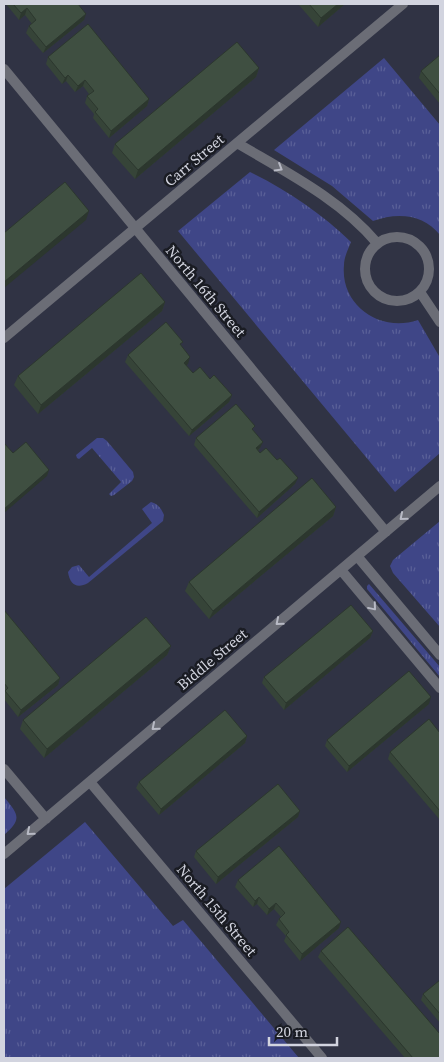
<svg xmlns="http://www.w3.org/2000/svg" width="444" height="1062" font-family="'Source Serif 4',serif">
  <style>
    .grass { fill: url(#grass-tufts) }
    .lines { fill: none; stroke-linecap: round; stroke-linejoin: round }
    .street { stroke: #6b6d76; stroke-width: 10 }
    .wall { fill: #364438 }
    .shaded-wall { fill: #2c372e }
    .building { fill: #3f4f41; stroke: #2c372e }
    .oneway { stroke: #b8bac5 }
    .labels { text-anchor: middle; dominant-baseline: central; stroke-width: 5; stroke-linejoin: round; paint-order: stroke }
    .street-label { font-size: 15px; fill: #d2d4df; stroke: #1a1c23 }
  </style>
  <defs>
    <pattern id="grass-tufts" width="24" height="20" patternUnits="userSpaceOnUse" patternTransform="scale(1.25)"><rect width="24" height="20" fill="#3f4687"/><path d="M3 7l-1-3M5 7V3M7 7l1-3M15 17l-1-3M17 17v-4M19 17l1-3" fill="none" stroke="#5a6098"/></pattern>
  </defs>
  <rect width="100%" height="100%" fill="#303344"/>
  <!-- grass -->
  <path class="grass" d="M384,58L440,125V235C424,214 397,212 373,221L332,186L274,150Z
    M250,172C287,190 321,213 351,242C348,250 344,257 344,265C340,306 381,333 418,320L439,356L440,360V453L395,492L178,231Z
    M97,438H103L107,441L133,472L134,477L132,481L114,495L111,496L109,494L121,482L92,448L79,459L77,458L76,455Z
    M151,502C158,504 161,508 164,515L163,521L88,583C77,589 70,585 68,572L72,567L79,565L89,577L152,523L142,509Z
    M440,521V627L393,573L390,566L393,560Z
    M369,584L440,667V677L367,589V586Z
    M4,797C18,814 23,819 4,835Z
    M85,822L173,926L183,920L299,1058H4V889Z"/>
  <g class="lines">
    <!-- street -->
    <path class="street" d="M4,69L386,532
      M237,143C286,172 340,199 377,243
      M365 269a32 32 0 1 1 64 0a32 32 0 1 1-64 0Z
      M420,292L440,322
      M4,338L403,4
      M357,556L440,655
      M341,570L440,688
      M4,769L46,819
      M90,782L322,1058
      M4,854L440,486"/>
  </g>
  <!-- wall -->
  <path class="wall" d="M6,4H78L84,20L43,53L26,33L29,26L32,24L25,15L19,20Z
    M298,4H345L318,27Z
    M440,55V104L419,78L421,71Z
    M48,57L149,99L147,106L109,138L93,118L94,114L85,103L87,96L89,94L83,86L75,92L66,81L62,84L46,64Z
    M259,68L256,77L135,179L112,153L115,144Z
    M165,302L162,311L38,414L14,385L18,376Z
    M181,346L188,364L186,365L193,373L210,379L232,395L229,402L189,436L125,362L128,355Z
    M254,431L260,448L258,451L295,484L257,518L194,445L196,438Z
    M336,507L333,516L209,619L185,591L189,582Z
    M4,610L60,678L58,685L18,717L4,699Z
    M373,631L370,638L284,710L262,683L264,677Z
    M171,646L167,655L44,758L20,729L23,720Z
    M429,704L347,772L325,746L327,740Z
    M440,733V820L388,759L390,752Z
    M247,736L245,743L159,815L136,788L139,782Z
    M298,817L216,884L194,857L196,851Z
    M238,880L339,928L300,961L284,941L286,936L276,925L279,919L281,917L274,909L267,915L257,904L253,907L235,887Z
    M321,951L440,1058H405L318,957Z
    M440,980V1023L421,1000L423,994Z"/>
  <!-- shaded-wall -->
  <path class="shaded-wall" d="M338,4H345L318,27L321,18Z
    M27,8L25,15L19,20L21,13Z
    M86,14L84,20L43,53L46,47Z
    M259,68L256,77L135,179L138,170Z
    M68,75L66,81L62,84L65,78Z
    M85,80L83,86L75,92L78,86Z
    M149,99L147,106L109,138L111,131Z
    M89,211L86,220L4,288V282Z
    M165,302L162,311L38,414L41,405Z
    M190,357L188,364L182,369L184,363Z
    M232,395L229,402L189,436L192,430Z
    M263,442L260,448L253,455L256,448Z
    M49,470L47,476L4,513V509Z
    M298,478L295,484L257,518L259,512Z
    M336,507L333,516L209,619L213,611Z
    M373,631L370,638L284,710L286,703Z
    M171,646L167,655L44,758L47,749Z
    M60,678L58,685L18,717L21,710Z
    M431,697L429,704L347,772L349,766Z
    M247,736L245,743L159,815L161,809Z
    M300,811L298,817L216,884L218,877Z
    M259,897L257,904L253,907L255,901Z
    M276,903L274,909L267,915L269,909Z
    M341,922L339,928L300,961L302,954Z"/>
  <!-- building -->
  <path class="building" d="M13,4H78L86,14L46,47L29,26L36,20L27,8L21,13Z
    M309,4H338L321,18Z
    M88,24L149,99L111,131L95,112L98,109L87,96L94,91L85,80L78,86L68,75L65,78L48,57Z
    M237,42L259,68L138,170L115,144Z
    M440,55V94L421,71Z
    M65,182L89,211L4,282V233Z
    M141,273L165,302L41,405L18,376Z
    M166,322L183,342L180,344L190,357L184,363L193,373L200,367L210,379L214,375L232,395L192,430L128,355Z
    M236,404L255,426L252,429L263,442L256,448L260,453L266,448L277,460L280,458L298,478L259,512L196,438Z
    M26,442L49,470L4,509V443L13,453Z
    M312,478L336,507L213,611L189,582Z
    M351,605L373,631L286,703L264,677Z
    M4,610L60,678L21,710L5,691L8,688L4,683Z
    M146,617L171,646L47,749L23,720Z
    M409,671L431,697L349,766L327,740Z
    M225,710L247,736L161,809L139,782Z
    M429,719L440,733V811L390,752Z
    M278,784L300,811L218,877L196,851Z
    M279,846L341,922L302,954L286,935L289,932L279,919L285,913L276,903L269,909L259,897L255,901L238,880Z
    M348,927L440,1034V1057L439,1058H413L321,951Z
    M440,980V1014L423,994Z"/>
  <!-- one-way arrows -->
  <defs><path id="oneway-chevron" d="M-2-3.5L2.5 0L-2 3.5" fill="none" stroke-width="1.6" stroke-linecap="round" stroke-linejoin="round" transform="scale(1.25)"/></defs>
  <g class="oneway">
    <use href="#oneway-chevron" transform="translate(279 168) rotate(31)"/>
    <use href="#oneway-chevron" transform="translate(403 517) rotate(140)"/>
    <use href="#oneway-chevron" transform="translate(373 607) rotate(50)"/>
    <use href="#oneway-chevron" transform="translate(279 622) rotate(140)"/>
    <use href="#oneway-chevron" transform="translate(155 727) rotate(140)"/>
    <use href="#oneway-chevron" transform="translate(30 832) rotate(140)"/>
  </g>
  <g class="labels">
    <!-- street labels -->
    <g class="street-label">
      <text transform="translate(194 160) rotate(-40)">Carr Street</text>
      <text transform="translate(206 291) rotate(50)">North 16th Street</text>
      <text transform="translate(212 659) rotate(-40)">Biddle Street</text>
      <text transform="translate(217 910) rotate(50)">North 15th Street</text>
    </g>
  </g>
  <!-- border -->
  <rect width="444" height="1062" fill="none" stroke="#d2d4df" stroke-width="10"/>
  <!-- scale -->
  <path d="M269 1037v8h68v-8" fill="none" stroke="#d2d4df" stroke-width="2.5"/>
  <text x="276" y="1037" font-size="15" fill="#d2d4df" stroke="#1a1c23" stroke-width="4" paint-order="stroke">20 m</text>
</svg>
